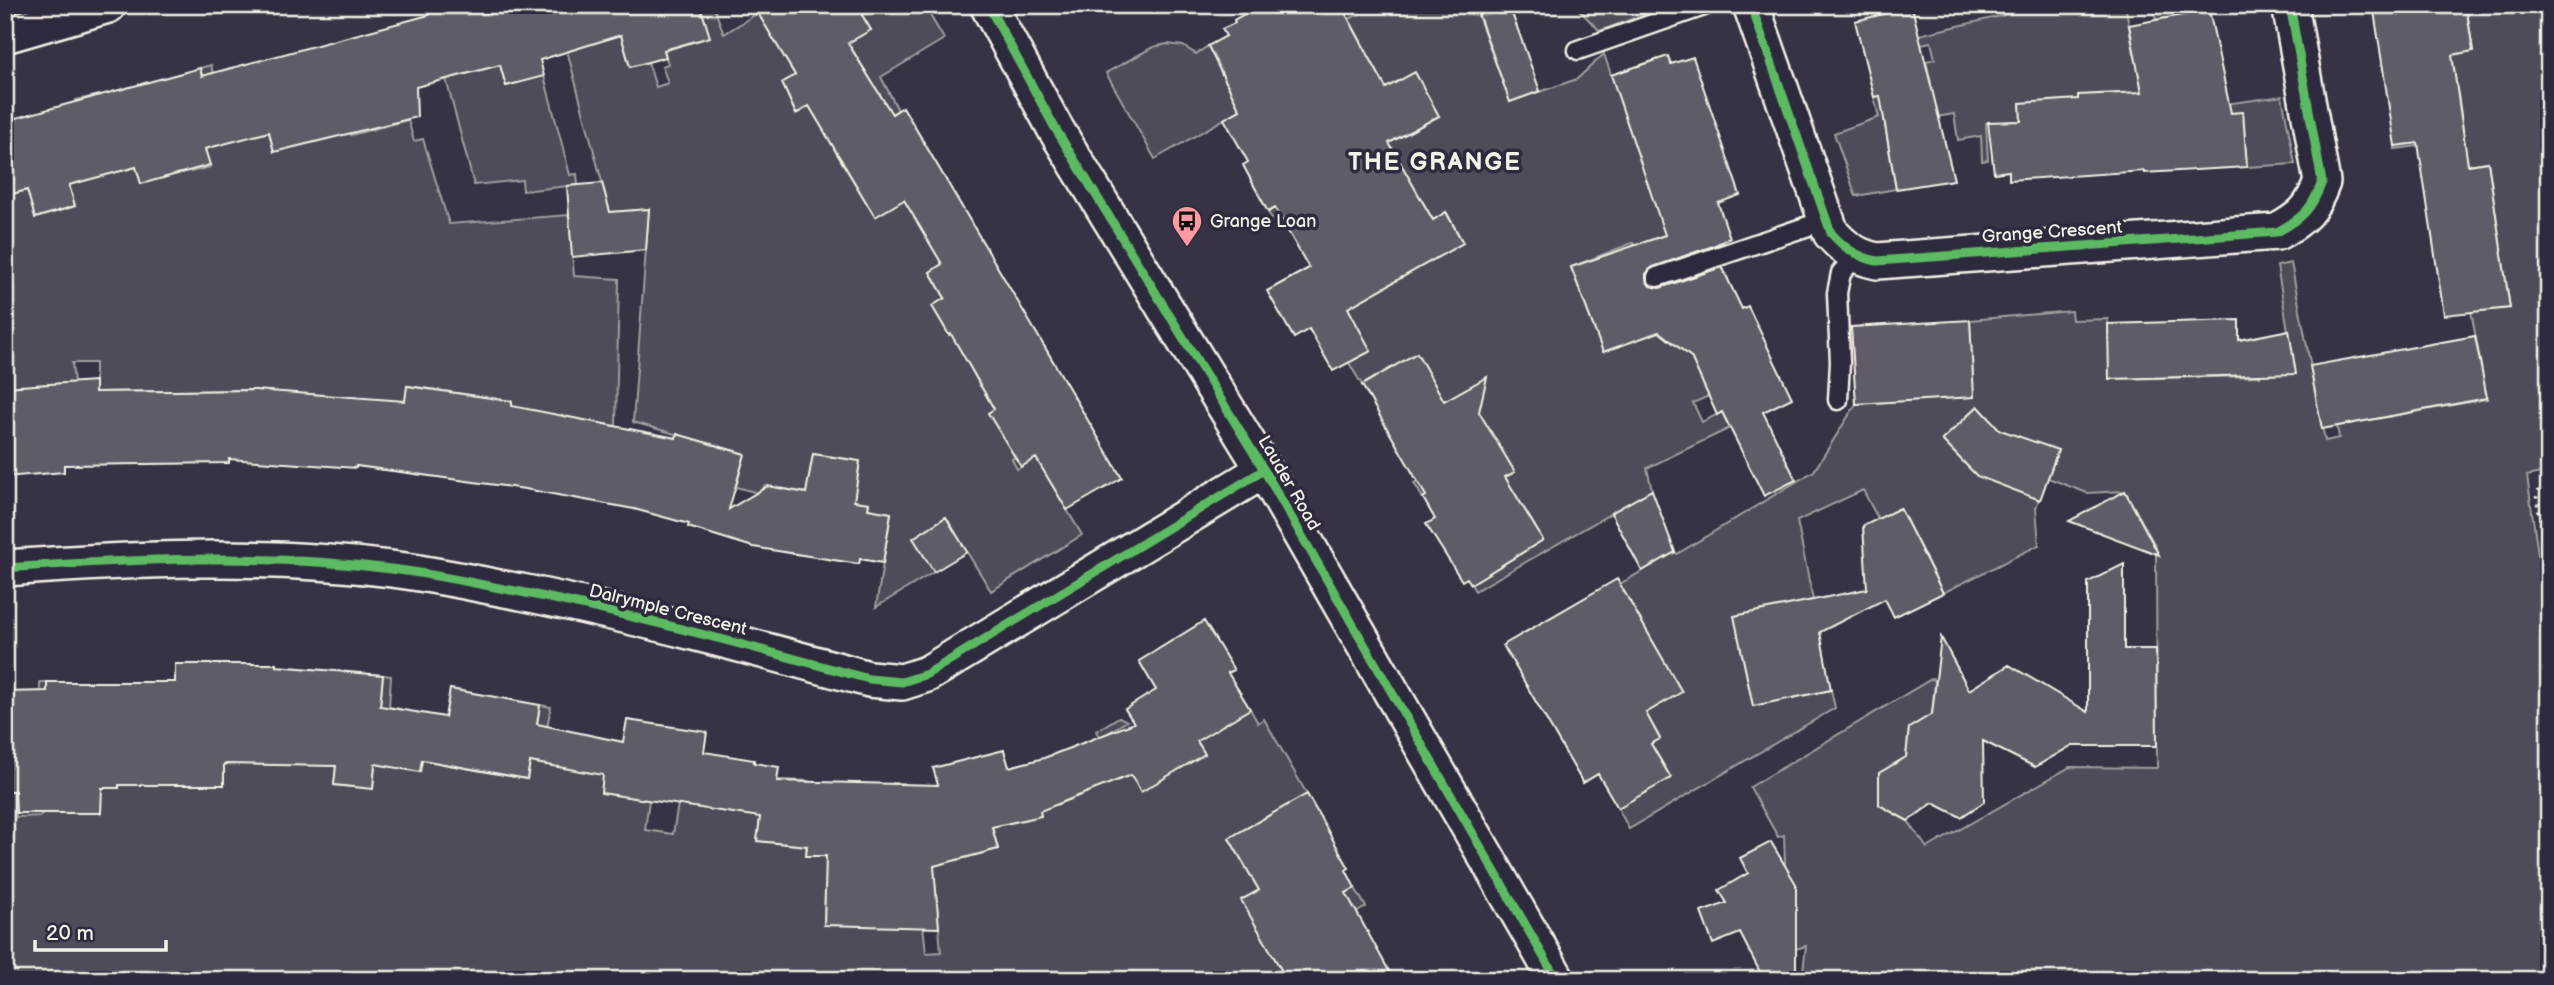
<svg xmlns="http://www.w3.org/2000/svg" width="2554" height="985" font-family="'Balsamiq Sans',sans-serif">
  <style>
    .green { fill: #504b59; stroke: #a29ea0; stroke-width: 2 }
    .building { fill: #5f5c67; stroke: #f4f1e8; stroke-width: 2 }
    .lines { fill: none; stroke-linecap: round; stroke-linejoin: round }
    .lane-casing { stroke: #f4f1e8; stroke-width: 23 }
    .street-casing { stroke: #f4f1e8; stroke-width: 40 }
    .path { stroke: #f4f1e8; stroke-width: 4.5; stroke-dasharray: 2 5; stroke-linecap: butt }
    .lane { stroke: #2f2a3d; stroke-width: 18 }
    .street { stroke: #2f2a3d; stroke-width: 35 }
    .cycleway-casing { stroke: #2f2a3d; stroke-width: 13 }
    .cycleway { stroke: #5cba63; stroke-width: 9 }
    .labels { text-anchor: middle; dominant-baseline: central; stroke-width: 7; stroke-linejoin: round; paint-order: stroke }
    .poi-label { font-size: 18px; fill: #f4f1e8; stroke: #2f2a3d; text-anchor: start }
    .street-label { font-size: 18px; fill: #f4f1e8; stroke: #2f2a3d }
    .district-label { font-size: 24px; font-weight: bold; letter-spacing: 2px; fill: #f4f1e8; stroke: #2f2a3d }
  </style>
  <rect width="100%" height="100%" fill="#373244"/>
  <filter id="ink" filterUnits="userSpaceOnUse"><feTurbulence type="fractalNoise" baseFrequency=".0143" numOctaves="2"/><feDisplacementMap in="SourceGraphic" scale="14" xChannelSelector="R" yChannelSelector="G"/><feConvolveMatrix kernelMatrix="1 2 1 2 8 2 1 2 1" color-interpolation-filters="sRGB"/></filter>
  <g filter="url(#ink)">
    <!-- green -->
    <path class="green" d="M700,5H713L724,34L758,13L795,75L782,83L796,114L866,72L848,43L871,30L856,5H924L944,39L881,77L898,110L834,149L875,217L940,178L942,264L930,272L945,298L932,306L962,327L972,370L980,386L1045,347L1058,371L989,413L1023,452L1012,459L1017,469L1036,458L1082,535L991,591L946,518L914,538L934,572L876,607L891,513L868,509L869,503L847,500L849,492L856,486L859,468L854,460L822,455L812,460L815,494L764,486L762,494L736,487L745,454L633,422L649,209L610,212L558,17L581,9L591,44L621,35L630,67L648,62L656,87L668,83L662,66L668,64L664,51L709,37Z
      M1364,5H1474L1510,102L1577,79L1604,54L1673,257L1632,243L1571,267L1603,352L1651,333L1671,285L1723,267L1728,279L1668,307L1662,327L1667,338L1678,347L1685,344L1713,394L1693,403L1702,422L1722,412L1730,428L1647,468L1652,490L1475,591L1471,584L1543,540L1505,477L1458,476L1423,498L1414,483L1472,450L1478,391L1467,388L1444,401L1416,353L1362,385L1349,363L1353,318L1348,308L1463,242L1447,213L1433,220L1415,190L1279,230L1268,212L1332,177L1307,131L1439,116L1415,73L1386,88L1349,19L1359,14L1357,9Z
      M1574,5H1669L1600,31Z
      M2013,5H2146L2126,10L2134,53L2154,114L2282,96L2295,164L2247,167L2243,112L2140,119L2080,117L2020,103L2021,121L1986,123L1988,160L1982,161L1981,136L1958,140L1954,114L1885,126L1896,189L1856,196L1834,133L1879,117L1874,97L1931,83L1926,61L1935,59L1931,42L1921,44L1919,35L2010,14Z
      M2153,5H2208L2209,10L2156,20Z
      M2466,5H2549V471L2527,476L2549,632V980H1802L1806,946L1796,949V889L1786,892L1784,835L1778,837L1750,787L1933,678L1935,682L1932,714L1909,728L1906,757L1879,773V805L1908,821L1927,848L2070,767L2157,768L2156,547L2125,491L2087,493L2048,478L2058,450L2000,430L1978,406L1942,440L1977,476L2039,499L2036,508L2039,545L1943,593L1900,508L1878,519L1863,490L1797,521L1813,600L1735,616L1753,706L1831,690L1835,708L1629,829L1618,808L1671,778L1651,744L1660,738L1646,713L1620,584L1675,552L1677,554L1814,471L1856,404L1916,400L1915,382L1973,378L1970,320L2071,311L2072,320L2108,319L2110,379L2260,376V350H2267L2272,375L2295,371L2277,266L2291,263L2325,441L2339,438L2337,426L2487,399L2471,311L2510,308L2488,162L2466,165L2462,140L2395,149V146L2444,139V132L2463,129L2458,94L2383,66L2473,51Z
      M1167,44L1183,46L1196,54L1208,46L1240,110L1155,159L1106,73L1153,47Z
      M211,65L213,73L235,67L253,132L268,129L274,151L343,108L351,135L408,120L414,141L423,139L449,224L569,215L574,276L619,279L616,426L512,407V401L408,386L396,471L375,469V405L361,398L249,390L95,392V363H72L82,458L69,411L66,383L36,385L5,403V196L31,189L36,218L75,206L69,183L96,171L76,100L100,95L121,171L186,154L191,172L210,167L205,149L221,144L200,68Z
      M500,65L506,86L544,76L570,175L577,174L578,185L523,191L522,180L474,185L446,79Z
      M383,675L391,676L389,707L400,709L423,755L438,763L527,779L540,705L551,707L547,727L608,745L601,793L649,800L645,830L673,834L678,804L746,815L762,807L757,841L777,780L808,781L806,855L831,857L825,891L824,924L890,858L893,783H904L910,858L923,925L926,953L941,952L933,859L957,860L998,849L990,819L1028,764L1103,743L1096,731L1119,717L1127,721L1106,734L1141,791L1204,753L1191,731L1250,709L1258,723L1264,719L1307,794L1229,838L1259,890L1335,899L1355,888L1366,907L1319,935L1281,969L1287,980H5V791H15L16,817L41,816L40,682H47L88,801L89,813H101V788L119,787V756H157V682H166L175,785H224V745L337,754L334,785L373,789Z"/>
    <!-- building -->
    <path class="building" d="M452,5H700L710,37L664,50L666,57L630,67L621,35L540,60L544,76L506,86L500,65L416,87L417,117L274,152L269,132L205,149L210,165L141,184L136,167L69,185L75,206L35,218L27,190L5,196V121L200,68L202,76L429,15V11Z
      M753,5H856L871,30L848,43L892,114L903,107L1122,478L1067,510L1036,458L1021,467L988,413L994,409L951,334L949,335L932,306L945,298L930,272L942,264L904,200L875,217L809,106L796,114L782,83L795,75Z
      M1260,5H1341L1386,88L1415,72L1439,116L1389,143L1433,220L1446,212L1463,243L1348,308L1371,351L1333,371L1309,329L1294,338L1267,291L1309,268L1275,208L1268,212L1243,165L1248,162L1224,119L1240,110L1208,46L1226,36L1222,29L1235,23L1234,20Z
      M1475,5H1509L1540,91L1510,102Z
      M2373,5H2466L2473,51L2452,55L2468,165L2488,162L2510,308L2444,315L2418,143L2395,146Z
      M1912,7L1954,180L1896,189L1880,96L1874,97L1855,21Z
      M2209,10L2231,113L2243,112L2247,167L2144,173V171L2009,180V171L1994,173L1988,122L2021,121L2020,103L2078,99V95L2142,92L2129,25Z
      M1668,56L1671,64L1693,57L1740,195L1718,203L1730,238L1713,246L1653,267L1646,274V280L1650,286L1660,288L1722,267L1742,309L1748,306L1792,398L1763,412L1796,480L1764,496L1722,412L1717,415L1691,357L1659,332L1603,352L1571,267L1665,235L1611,75Z
      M602,183L610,212L649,209L646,250L572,257L567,186Z
      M1970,320L1974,397L1856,404L1851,327Z
      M2239,320V340L2289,330L2296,374L2109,379L2108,324Z
      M2475,336L2487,398L2322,429L2310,366Z
      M1417,353L1444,401L1487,377L1479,412L1515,472L1505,477L1543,540L1471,584L1467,578L1462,581L1426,524L1435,519L1423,498L1426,496L1362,385Z
      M95,381V392L255,390L405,401L407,386L512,401V406L676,438L677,434L745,454L729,509L768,486L806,493L813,454L860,461L854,501L869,503L868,509L891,513L883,563L860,559L859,564L753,547L688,527L689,524L634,509L525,489L356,466V468L229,459V463L64,465V472L5,477V387Z
      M1978,406L2000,430L2058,450L2040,500L1977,476L1942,440Z
      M1652,490L1675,552L1642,571L1611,513Z
      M2125,491L2159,555L2069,521Z
      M1900,508L1943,593L1894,617L1885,599L1820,632L1831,690L1753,706L1734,616L1867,589L1863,526Z
      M946,517L967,552L934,572L913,538Z
      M2124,564V649H2156L2157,746H2071L2035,767L1983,741L1984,802L1961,817L1933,803L1908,821L1879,805V773L1906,757L1909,728L1932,714L1941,637L1969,690L2009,665L2088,712V582Z
      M1617,579L1682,692L1646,713L1660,739L1651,744L1671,778L1618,808L1598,774L1583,783L1503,645Z
      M1204,621L1234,670L1228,673L1250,709L1197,741L1205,754L1141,792L1131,775L1040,811L1041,816L992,827L998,849L934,866L939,928L824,925L826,856H806L807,846L757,841L760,817L601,793L603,775L530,762L527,779L422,760L420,772L375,764L373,789L334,785L336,766L224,764V785H119V788H102L101,813H16L15,791H5V692L47,691V682H175V664H276V666L383,675L380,706L445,717L450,689L540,705L537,724L623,742L627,720L707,732L704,752L754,760V763L779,767L777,781L938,785L933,768L1004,750L1009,767L1044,758L1134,723L1125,709L1156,690L1139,661Z
      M1307,794L1349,868L1346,870L1355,888L1346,893L1394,980H1287L1241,900L1259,890L1229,838Z
      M1771,842L1796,884V980H1764L1740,933L1713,944L1701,912L1727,903L1719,890L1748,873L1740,858Z"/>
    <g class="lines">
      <!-- lane casing -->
      <g class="lane-casing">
        <path id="lane" d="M1578,50L1707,5
          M1657,277L1826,220
          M1838,400L1840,362L1837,293L1841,273L1857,255"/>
      </g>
      <!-- street casing -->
      <g class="street-casing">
        <path id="street" d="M988,5L1055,128L1264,470L1557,980
          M1751,5L1831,233C1844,248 1857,257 1877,261L2277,232C2303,218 2312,209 2322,182L2290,5
          M5,35L108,5
          M5,568C134,559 262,553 391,569C434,574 477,584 521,592C638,616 753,647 869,679L902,682L927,674L1264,470"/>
      </g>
      <!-- path -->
      <path class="path" d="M2549,480L2540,488L2537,497L2549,579"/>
      <!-- lane -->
      <use href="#lane" class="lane"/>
      <!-- street -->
      <use href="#street" class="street"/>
      <!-- cycleway casing -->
      <g class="cycleway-casing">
        <path id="cycleway" d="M988,5L1055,128L1264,470L1557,980
          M1751,5L1831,233C1844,248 1857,257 1877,261L2277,232C2303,218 2312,209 2322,182L2290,5
          M5,568C134,559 262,553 391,569C434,574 477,584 521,592C638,616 753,647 869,679L902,682L927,674L1264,470"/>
      </g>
      <!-- cycleway -->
      <use href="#cycleway" class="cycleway"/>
    </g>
  </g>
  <!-- icons -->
  <defs>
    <g id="bus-pin" transform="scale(1.575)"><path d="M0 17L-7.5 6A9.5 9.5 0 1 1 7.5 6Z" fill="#ff9aa2" stroke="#2f2a3d"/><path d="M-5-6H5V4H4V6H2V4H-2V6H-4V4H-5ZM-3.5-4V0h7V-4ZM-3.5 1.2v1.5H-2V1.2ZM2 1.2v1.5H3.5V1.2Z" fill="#111"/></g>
  </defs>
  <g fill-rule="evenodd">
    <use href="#bus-pin" x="1187" y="221"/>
  </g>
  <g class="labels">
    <!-- poi labels -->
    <g class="poi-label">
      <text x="1210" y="221">Grange Loan</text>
    </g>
    <!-- street labels -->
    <g class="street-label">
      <text transform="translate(2052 232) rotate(-4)">Grange Crescent</text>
      <text transform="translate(1289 483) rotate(60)">Lauder Road</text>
      <text transform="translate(668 610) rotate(14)">Dalrymple Crescent</text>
    </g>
    <!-- district labels -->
    <g class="district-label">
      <text x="1435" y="162">THE GRANGE</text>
    </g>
  </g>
  <!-- margin -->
  <rect width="2554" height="985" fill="none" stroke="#2f2a3d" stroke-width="28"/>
  <rect x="14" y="14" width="2526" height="957" fill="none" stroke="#f4f1e8" stroke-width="2.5" filter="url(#ink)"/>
  <!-- scale -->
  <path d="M35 940v10h131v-10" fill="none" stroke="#f4f1e8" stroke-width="3.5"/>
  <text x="46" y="940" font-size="21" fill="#f4f1e8" stroke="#2f2a3d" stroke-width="5" paint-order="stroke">20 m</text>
</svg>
